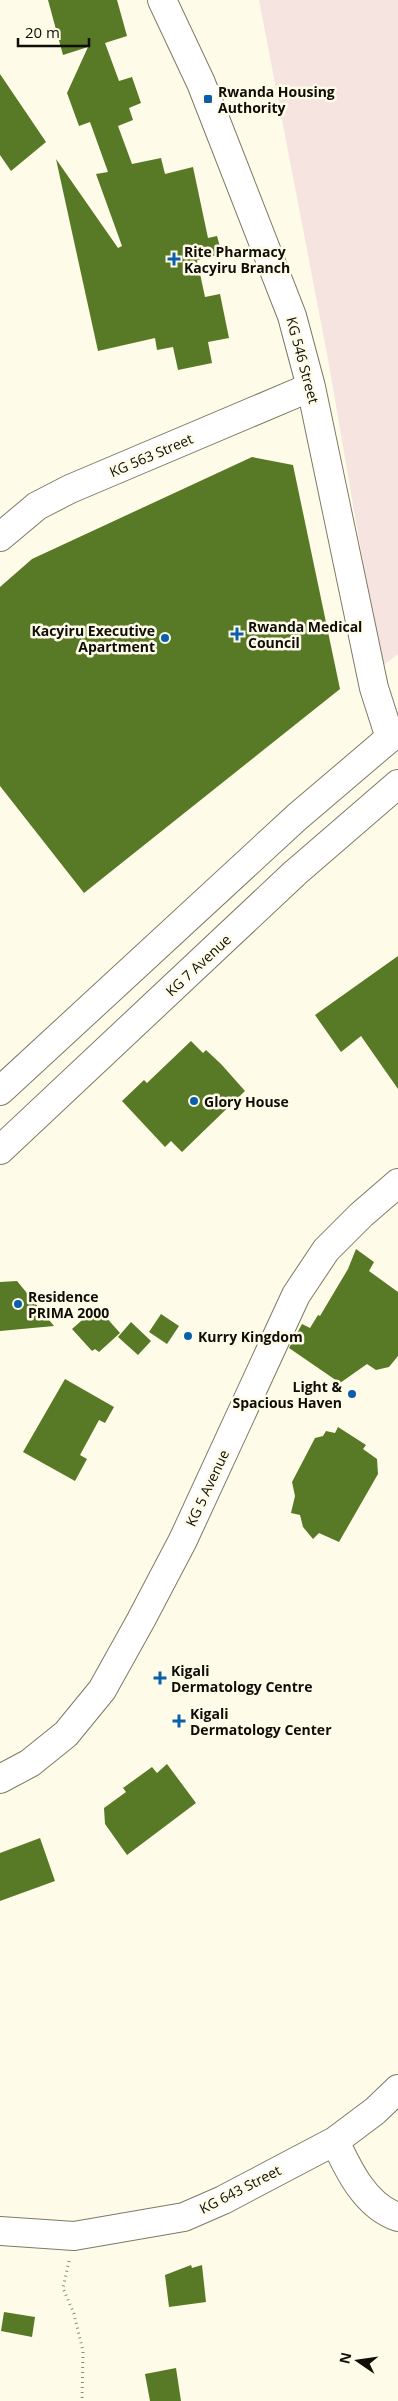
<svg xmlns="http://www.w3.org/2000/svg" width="398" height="2401" font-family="'Open Sans',sans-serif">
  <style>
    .green { fill: #f5e4e0 }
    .building { fill: #587925 }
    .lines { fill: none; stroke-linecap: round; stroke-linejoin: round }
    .minor-casing { stroke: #7e7a65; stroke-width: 30 }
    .major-casing { stroke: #7e7a65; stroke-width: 30 }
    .path { stroke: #8d8b7d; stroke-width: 3; stroke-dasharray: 1 4; stroke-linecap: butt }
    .minor { stroke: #fff; stroke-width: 28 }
    .major { stroke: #fff; stroke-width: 28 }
    .poi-dot { fill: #0a5fad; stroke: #fefbe8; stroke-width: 2 }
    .labels { text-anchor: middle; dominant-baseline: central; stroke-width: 5; stroke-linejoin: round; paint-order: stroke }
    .poi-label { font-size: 14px; font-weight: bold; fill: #0e0d06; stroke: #fefbe8; text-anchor: start }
    .street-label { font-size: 14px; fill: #0e0d06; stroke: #fefbe8 }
  </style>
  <rect width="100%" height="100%" fill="#fefbe8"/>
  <!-- green -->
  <path class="green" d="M259,0H398V654L381,667L328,359Z"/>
  <!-- building -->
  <path class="building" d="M48,0H117L127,36L105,43L119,81L132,77L141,103L129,108L133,120L118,126L132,164L161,158L165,174L193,167L208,238L217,236L222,254L197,260L205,297L220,294L229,338L208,342L212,363L178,370L173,347L157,350L155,338L98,351L56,159L118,248L122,246L96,174L108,172L90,122L79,126L67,93L88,47L63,55Z
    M0,74L46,142L11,171L0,155Z
    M252,457L293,465L340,689L84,893L0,786V587L32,559Z
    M398,956V1089L361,1036L341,1052L315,1015Z
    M191,1041L203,1053L206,1050L221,1064L245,1091L182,1152L171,1141L165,1147L122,1101L144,1080L147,1083Z
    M356,1249L374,1262L369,1271L398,1292V1356L389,1367L376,1370L367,1364L340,1383L289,1348L302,1324L310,1328L318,1315L320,1316L348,1269Z
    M17,1281L54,1326L0,1331V1282Z
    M97,1307L120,1333L99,1352L95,1349L92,1351L72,1329Z
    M161,1314L179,1326L167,1344L149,1332Z
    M131,1322L151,1341L138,1355L118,1337Z
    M65,1379L114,1407L105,1423L99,1420L80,1455L87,1459L75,1481L23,1452Z
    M338,1427L366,1445L363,1449L377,1459L378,1474L339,1542L319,1533L313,1539L303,1527L300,1515L291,1513L295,1496L292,1482L315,1438L323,1436L326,1431L335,1433Z
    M167,1764L196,1803L127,1855L105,1824L104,1808L126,1792L123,1788L152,1767L157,1773Z
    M40,1838L55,1881L0,1901V1853Z
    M191,2265L192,2268L202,2265L206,2302L169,2307L165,2275Z
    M4,2312L35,2317L32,2337L1,2331Z
    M176,2368L181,2401H150L145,2374Z"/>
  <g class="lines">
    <!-- minor casing -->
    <g class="minor-casing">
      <path id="minor" d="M162,0L201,83L292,316L311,387L374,688L390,738
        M0,537L37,506L70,489L311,387
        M0,1779L30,1763L66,1734L102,1690L141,1620L183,1540L296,1295L326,1250L361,1215L398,1183
        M335,2141C348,2169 365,2206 398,2217
        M0,2231L74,2236L184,2217L223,2200L335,2141L375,2111L398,2089"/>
    </g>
    <!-- major casing -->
    <g class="major-casing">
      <path id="major" d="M0,1091L297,817L398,731
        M0,1150L295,873L398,784"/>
    </g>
    <!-- path -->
    <path class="path" d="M69,2261L63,2288L74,2314L83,2351L82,2401"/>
    <!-- minor -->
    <use href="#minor" class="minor"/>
    <!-- major -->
    <use href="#major" class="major"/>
  </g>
  <!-- markers -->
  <g class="poi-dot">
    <rect x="203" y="94" width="10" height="10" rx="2.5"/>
    <path d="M171.5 251.5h5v5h5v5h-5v5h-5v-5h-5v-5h5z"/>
    <path d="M234.5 626.5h5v5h5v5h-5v5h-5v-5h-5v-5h5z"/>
    <circle cx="165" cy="638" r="5"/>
    <circle cx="194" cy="1101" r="5"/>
    <circle cx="18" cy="1304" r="5"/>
    <circle cx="188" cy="1336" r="5"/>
    <circle cx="352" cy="1394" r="5"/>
    <path d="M157.5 1670.5h5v5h5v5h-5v5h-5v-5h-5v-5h5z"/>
    <path d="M176.5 1713.5h5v5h5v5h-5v5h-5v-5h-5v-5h5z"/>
  </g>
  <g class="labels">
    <!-- poi labels -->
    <g class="poi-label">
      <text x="218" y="91">Rwanda Housing<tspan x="218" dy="16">Authority</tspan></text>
      <text x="184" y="251">Rite Pharmacy<tspan x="184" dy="16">Kacyiru Branch</tspan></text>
      <text x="248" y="626">Rwanda Medical<tspan x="248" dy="16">Council</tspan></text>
      <text x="155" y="630" text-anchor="end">Kacyiru Executive<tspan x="155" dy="16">Apartment</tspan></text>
      <text x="204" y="1101">Glory House</text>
      <text x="28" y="1296">Residence<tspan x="28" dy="16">PRIMA 2000</tspan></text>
      <text x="198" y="1336">Kurry Kingdom</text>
      <text x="342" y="1386" text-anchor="end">Light &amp;<tspan x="342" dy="16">Spacious Haven</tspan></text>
      <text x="171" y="1670">Kigali<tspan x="171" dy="16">Dermatology Centre</tspan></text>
      <text x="190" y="1713">Kigali<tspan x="190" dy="16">Dermatology Center</tspan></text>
    </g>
    <!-- street labels -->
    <g class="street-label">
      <text transform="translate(303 360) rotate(75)">KG 546 Street</text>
      <text transform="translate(151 455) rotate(-23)">KG 563 Street</text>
      <text transform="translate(198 965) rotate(-43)">KG 7 Avenue</text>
      <text transform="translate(207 1488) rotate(-65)">KG 5 Avenue</text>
      <text transform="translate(240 2189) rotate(-27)">KG 643 Street</text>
    </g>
  </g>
  <!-- north arrow -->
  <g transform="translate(358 2361) rotate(283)" stroke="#fefbe8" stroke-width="4" paint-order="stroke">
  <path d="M0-4L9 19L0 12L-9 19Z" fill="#0e0d06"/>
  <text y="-8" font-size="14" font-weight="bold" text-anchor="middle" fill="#0e0d06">N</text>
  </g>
  <!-- scale -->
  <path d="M18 38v8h71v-8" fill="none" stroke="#0e0d06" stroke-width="2.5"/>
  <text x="25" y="38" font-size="15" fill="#0e0d06" stroke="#fefbe8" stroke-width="4" paint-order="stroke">20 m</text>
</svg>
